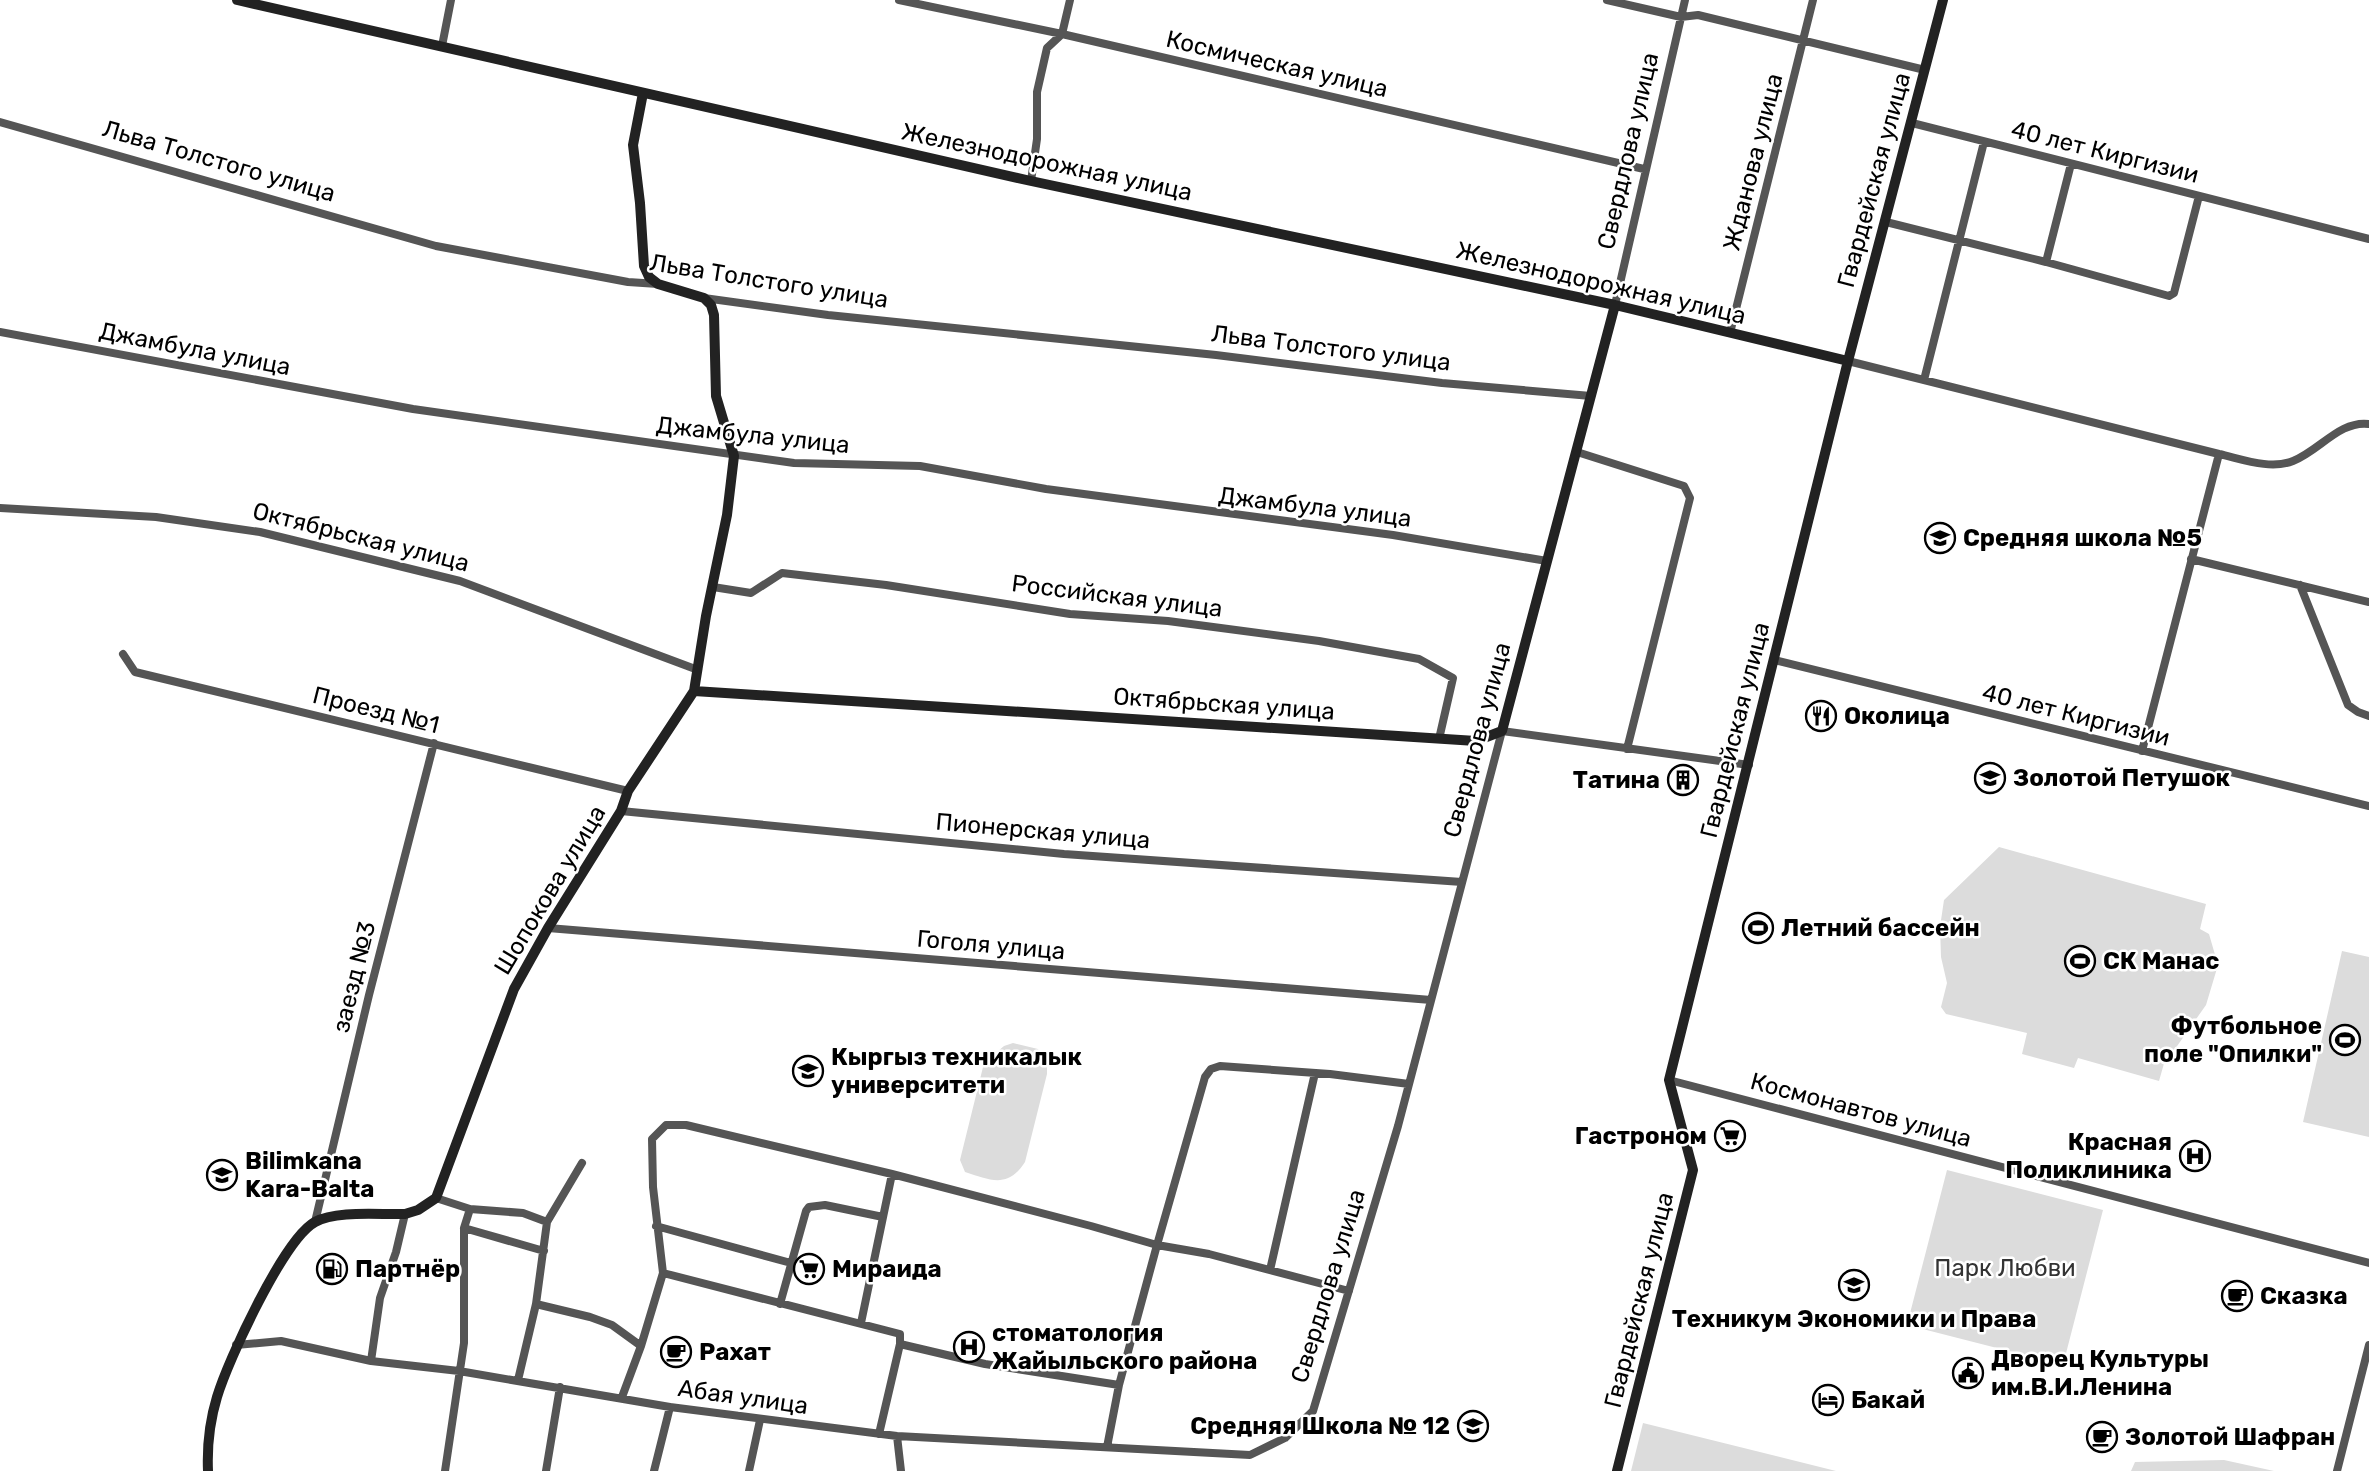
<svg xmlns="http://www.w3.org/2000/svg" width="2369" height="1471" font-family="Rubik,sans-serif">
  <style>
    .green { fill: #dcdcdc }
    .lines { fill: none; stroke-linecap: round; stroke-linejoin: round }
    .street { stroke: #555; stroke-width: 8 }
    .secondary { stroke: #222; stroke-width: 10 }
    .labels { text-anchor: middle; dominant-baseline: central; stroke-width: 5; stroke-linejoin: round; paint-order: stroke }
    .street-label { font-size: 24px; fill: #000; stroke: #fff }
    .poi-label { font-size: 24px; font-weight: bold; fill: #000; stroke: #fff; text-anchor: start }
    .park-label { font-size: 24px; fill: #333; stroke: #fff }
  </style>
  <rect width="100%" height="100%" fill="#fff"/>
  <!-- green -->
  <path class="green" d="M1999,847L2206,904L2200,929L2209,934L2218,965L2206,1005L2175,1049L2165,1060L2159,1081L2078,1058L2074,1068L2022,1054L2027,1033L1946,1014L1941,1007L1947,983L1941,957L1940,927L1944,900Z
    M2342,951L2369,957V1137L2303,1122Z
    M1013,1043L1038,1049L1047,1064V1074L1025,1162C1008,1189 990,1180 965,1172L960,1160L984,1063L1004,1046Z
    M1947,1170L2103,1210L2063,1365L1907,1325Z
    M1643,1423L1836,1471H1631Z
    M2224,1460L2274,1471H2131L2135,1462Z"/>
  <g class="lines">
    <!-- street -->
    <path class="street" d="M899,0L1062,34L1644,169
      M1607,0L1681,17L1698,15L1925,70
      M442,46L451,0
      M0,122L436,246L628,282L658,284
      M1912,123L2369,239
      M1031,181L1037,139V92L1047,48L1062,34L1070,0
      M1886,222L2046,262L2169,296L2174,293L2199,196
      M2046,262L2071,164
      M704,298L828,315L1216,355L1442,383L1591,396
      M1615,305L1685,0
      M0,332L413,409L794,463L920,466L1046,489L1393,535L1547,561
      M1730,333L1813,0
      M1848,361L2219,454C2242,459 2270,470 2293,461C2319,451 2340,420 2369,424
      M1924,380L1984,142
      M1577,452L1684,486L1690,498L1627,749
      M0,508L156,517L260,532L460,581L698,670
      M2191,559L2369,602
      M2300,585L2348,705L2358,712L2369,716
      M713,587L751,593L782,573L886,585L1070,614L1168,621L1319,641L1419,659L1453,678L1439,739
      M123,654L135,672L628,791
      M1774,660L2369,806
      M2142,751L2219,454
      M621,811L1064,854L1462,882
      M548,928L1431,1000
      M1669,1080L2369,1263
      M436,1198L470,1209L523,1213L547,1222
      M315,1222L369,995L434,743
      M656,1226L791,1263
      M464,1228L544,1251
      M1270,1270L1315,1073
      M663,1273L900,1334V1344L879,1434
      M1349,1291L1209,1254L1157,1245L1205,1077L1211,1069L1220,1066L1330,1074L1409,1084
      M536,1304L590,1317L612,1325L641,1346
      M780,1304L806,1211L809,1207L825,1205L883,1217
      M861,1323L892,1174
      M900,1344L985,1364L1119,1385
      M236,1345L281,1341L371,1361L459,1371L670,1407L897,1436L1250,1455L1285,1438L1313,1411L1398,1126L1502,731L1749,765
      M371,1361L380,1298L396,1252L405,1214
      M518,1380L536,1304L547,1222L582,1163
      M622,1397L641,1346L663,1273L653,1187L652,1139L666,1125H686L892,1174L1091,1226L1157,1245L1119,1385L1107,1447
      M897,1436L901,1471
      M445,1471L464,1343V1228L470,1209
      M546,1471L560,1387
      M654,1471L670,1407
      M749,1471L760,1420
      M2337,1471L2369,1345"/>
    <!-- secondary -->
    <path class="secondary" d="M237,0L1031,181L1615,305L1848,361
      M694,691L1476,741L1502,731L1615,305
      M208,1471C207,1447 210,1420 217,1397C228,1360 284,1239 315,1222C336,1210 381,1215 405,1214L418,1210L436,1198L514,989L548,928L621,811L628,791L694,691L706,616L727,515L734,456L716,396L714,315L711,305L704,298L658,284L649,277L644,266L640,203L633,145L643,93
      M1617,1471L1693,1170L1669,1080L1848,361L1943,0"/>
  </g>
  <!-- icons -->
  <defs>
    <g id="school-ring" transform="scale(1.575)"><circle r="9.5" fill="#fff" stroke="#000" stroke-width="1.5"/><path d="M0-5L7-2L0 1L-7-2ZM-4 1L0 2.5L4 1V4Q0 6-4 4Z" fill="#000"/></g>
    <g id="restaurant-ring" transform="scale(1.575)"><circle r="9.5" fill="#fff" stroke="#000" stroke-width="1.5"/><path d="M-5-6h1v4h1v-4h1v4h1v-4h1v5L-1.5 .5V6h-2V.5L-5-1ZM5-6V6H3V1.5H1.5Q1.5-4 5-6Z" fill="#000"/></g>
    <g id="building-ring" transform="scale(1.575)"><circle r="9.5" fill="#fff" stroke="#000" stroke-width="1.5"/><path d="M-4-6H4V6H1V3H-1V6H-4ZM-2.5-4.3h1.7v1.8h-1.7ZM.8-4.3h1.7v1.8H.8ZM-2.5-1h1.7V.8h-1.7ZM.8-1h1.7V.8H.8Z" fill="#000"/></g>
    <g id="stadium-ring" transform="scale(1.575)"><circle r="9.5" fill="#fff" stroke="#000" stroke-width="1.5"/><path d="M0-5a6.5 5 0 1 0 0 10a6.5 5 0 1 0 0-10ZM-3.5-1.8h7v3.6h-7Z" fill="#000"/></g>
    <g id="university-ring" transform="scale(1.575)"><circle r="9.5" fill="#fff" stroke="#000" stroke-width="1.5"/><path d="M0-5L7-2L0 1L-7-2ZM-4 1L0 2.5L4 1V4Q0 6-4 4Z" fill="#000"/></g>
    <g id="supermarket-ring" transform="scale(1.575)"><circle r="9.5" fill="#fff" stroke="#000" stroke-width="1.5"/><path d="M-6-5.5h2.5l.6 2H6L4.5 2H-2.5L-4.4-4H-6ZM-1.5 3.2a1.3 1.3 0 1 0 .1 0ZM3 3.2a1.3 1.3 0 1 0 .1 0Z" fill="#000"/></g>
    <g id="hospital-ring" transform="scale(1.575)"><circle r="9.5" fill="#fff" stroke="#000" stroke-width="1.5"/><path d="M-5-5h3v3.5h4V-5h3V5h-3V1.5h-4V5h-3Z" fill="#000"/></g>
    <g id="fuel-ring" transform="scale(1.575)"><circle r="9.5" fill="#fff" stroke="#000" stroke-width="1.5"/><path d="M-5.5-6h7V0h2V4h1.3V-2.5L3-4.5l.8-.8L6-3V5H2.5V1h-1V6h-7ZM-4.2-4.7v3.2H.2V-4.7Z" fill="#000"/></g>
    <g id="cafe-ring" transform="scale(1.575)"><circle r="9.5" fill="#fff" stroke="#000" stroke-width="1.5"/><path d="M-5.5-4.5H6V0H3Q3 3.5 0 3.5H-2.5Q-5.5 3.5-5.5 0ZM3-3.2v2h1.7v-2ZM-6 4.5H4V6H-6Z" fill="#000"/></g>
    <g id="civic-ring" transform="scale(1.575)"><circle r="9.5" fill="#fff" stroke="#000" stroke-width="1.5"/><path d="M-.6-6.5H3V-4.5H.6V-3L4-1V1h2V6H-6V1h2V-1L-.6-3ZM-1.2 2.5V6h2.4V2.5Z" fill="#000"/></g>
    <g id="hotel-ring" transform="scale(1.575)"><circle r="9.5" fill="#fff" stroke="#000" stroke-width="1.5"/><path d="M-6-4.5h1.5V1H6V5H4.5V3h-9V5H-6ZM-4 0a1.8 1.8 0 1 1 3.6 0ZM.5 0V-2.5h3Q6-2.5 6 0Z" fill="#000"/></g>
  </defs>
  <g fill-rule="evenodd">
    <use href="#school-ring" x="1940" y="538"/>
    <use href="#restaurant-ring" x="1821" y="716"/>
    <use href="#school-ring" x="1990" y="778"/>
    <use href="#building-ring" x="1683" y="780"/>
    <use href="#stadium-ring" x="1758" y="928"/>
    <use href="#stadium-ring" x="2080" y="961"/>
    <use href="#stadium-ring" x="2345" y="1040"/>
    <use href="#university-ring" x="808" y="1071"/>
    <use href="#supermarket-ring" x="1730" y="1136"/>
    <use href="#hospital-ring" x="2195" y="1156"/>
    <use href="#school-ring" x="222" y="1175"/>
    <use href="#fuel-ring" x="332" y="1269"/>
    <use href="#supermarket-ring" x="809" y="1269"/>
    <use href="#school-ring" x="1854" y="1285"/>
    <use href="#cafe-ring" x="2237" y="1296"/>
    <use href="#hospital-ring" x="969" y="1347"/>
    <use href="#cafe-ring" x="676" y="1352"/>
    <use href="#civic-ring" x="1968" y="1373"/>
    <use href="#hotel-ring" x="1828" y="1400"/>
    <use href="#school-ring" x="1473" y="1426"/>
    <use href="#cafe-ring" x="2102" y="1437"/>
  </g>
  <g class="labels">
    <!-- street labels -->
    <g class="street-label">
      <text transform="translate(1277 64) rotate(13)">Космическая улица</text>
      <text transform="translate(1628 151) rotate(-77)">Свердлова улица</text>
      <text transform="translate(2105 152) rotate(14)">40 лет Киргизии</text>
      <text transform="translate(219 161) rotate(16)">Льва Толстого улица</text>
      <text transform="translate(1047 162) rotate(12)">Железнодорожная улица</text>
      <text transform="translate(1753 162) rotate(-76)">Жданова улица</text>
      <text transform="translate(1874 180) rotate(-75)">Гвардейская улица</text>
      <text transform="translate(769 281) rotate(9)">Льва Толстого улица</text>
      <text transform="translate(1601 283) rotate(13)">Железнодорожная улица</text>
      <text transform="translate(1331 348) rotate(7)">Льва Толстого улица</text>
      <text transform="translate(195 349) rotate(11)">Джамбула улица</text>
      <text transform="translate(753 435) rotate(6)">Джамбула улица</text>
      <text transform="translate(1315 507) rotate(7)">Джамбула улица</text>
      <text transform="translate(361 537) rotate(14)">Октябрьская улица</text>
      <text transform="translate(1117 596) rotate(7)">Российская улица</text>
      <text transform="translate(1224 704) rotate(4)">Октябрьская улица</text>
      <text transform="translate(376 710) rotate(14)">Проезд №1</text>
      <text transform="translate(2076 715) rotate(14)">40 лет Киргизии</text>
      <text transform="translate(1735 730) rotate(-76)">Гвардейская улица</text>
      <text transform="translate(1477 740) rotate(-75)">Свердлова улица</text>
      <text transform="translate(1043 831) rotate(5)">Пионерская улица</text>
      <text transform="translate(550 890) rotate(-59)">Шопокова улица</text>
      <text transform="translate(991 945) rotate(5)">Гоголя улица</text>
      <text transform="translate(354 977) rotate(-76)">заезд №3</text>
      <text transform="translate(1861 1110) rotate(15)">Космонавтов улица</text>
      <text transform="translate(1328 1286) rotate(-73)">Свердлова улица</text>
      <text transform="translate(1639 1300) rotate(-76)">Гвардейская улица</text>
      <text transform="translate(743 1397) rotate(8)">Абая улица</text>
    </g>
    <!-- poi labels -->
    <g class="poi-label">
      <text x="1963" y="538">Средняя школа №5</text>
      <text x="1844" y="716">Околица</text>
      <text x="2013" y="778">Золотой Петушок</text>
      <text x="1660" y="780" text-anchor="end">Татина</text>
      <text x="1781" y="928">Летний бассейн</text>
      <text x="2103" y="961">СК Манас</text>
      <text x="2322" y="1026" text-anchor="end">Футбольное<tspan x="2322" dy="28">поле "Опилки"</tspan></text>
      <text x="831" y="1057">Кыргыз техникалык<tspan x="831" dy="28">университети</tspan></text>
      <text x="1707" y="1136" text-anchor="end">Гастроном</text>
      <text x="2172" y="1142" text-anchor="end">Красная<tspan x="2172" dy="28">Поликлиника</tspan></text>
      <text x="245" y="1161">Bilimkana<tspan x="245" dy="28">Kara-Balta</tspan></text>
      <text x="355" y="1269">Партнёр</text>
      <text x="832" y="1269">Мираида</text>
      <text x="2260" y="1296">Сказка</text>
      <text x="1854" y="1319" text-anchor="middle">Техникум Экономики и Права</text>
      <text x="992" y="1333">стоматология<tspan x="992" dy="28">Жайыльского района</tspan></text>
      <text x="699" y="1352">Рахат</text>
      <text x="1991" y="1359">Дворец Культуры<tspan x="1991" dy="28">им.В.И.Ленина</tspan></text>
      <text x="1851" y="1400">Бакай</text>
      <text x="1450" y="1426" text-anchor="end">Средняя Школа № 12</text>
      <text x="2125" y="1437">Золотой Шафран</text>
    </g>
    <!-- park labels -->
    <g class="park-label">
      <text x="2005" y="1268">Парк Любви</text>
    </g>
  </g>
</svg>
